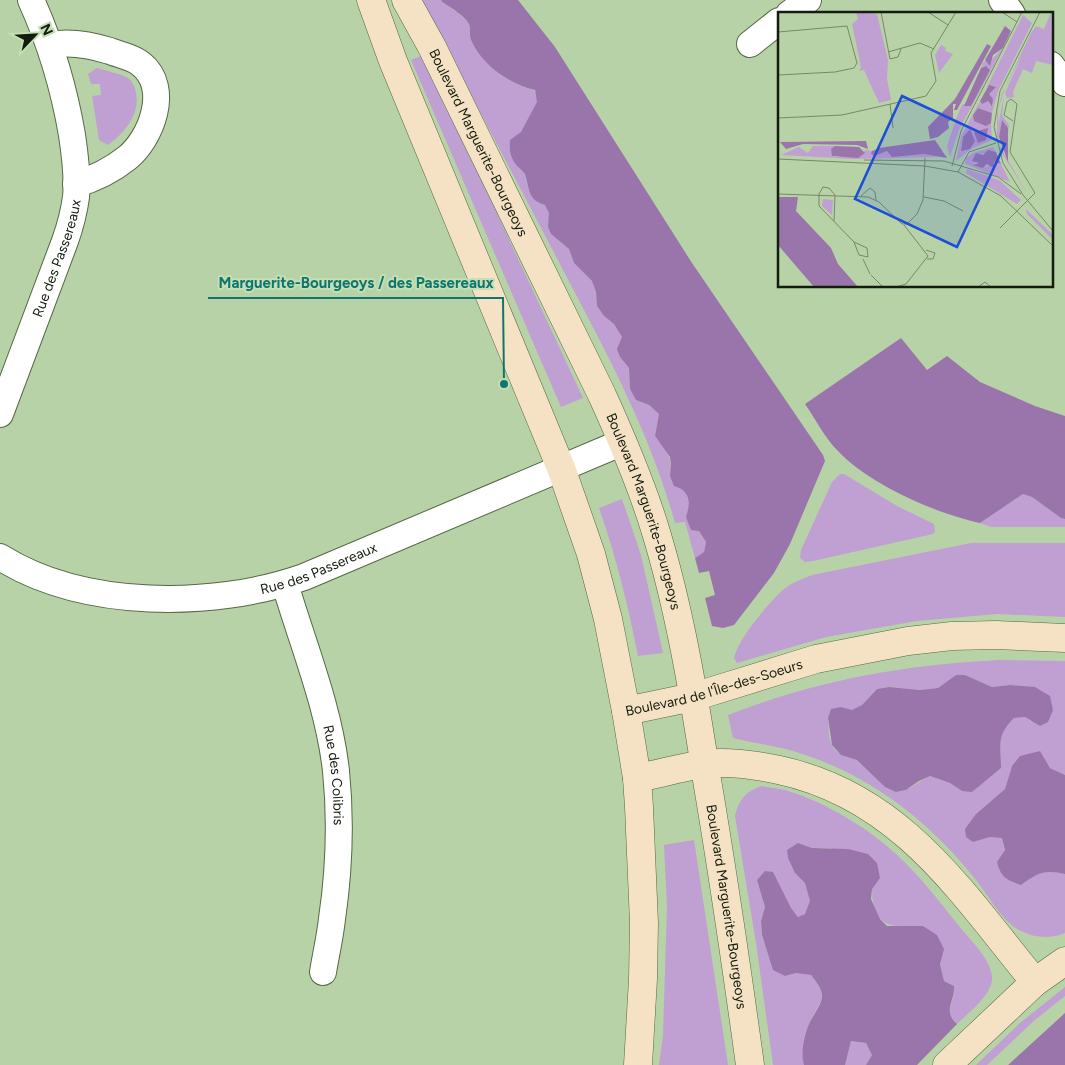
<svg xmlns="http://www.w3.org/2000/svg" width="1065" height="1065" font-family="Figtree,sans-serif">
  <style>
    .green { fill: #c09fd2; fill-rule: evenodd }
    .forest { fill: #9975ac }
    .lines { fill: none; stroke-linecap: round; stroke-linejoin: round }
    .street-casing { stroke: #526943; stroke-width: 28 }
    .secondary-casing { stroke: #526943; stroke-width: 29 }
    .street { stroke: #fff; stroke-width: 26 }
    .secondary { stroke: #f5e1c3; stroke-width: 28 }
    .labels { text-anchor: middle; dominant-baseline: central; stroke-width: 4; stroke-linejoin: round; paint-order: stroke }
    .street-label { font-size: 14px; fill: #131c0d; stroke: #c4dfb4 }
    .inset-road { fill: none; stroke: #768969; stroke-width: 1 }
    .view { fill: #1d4ed8; fill-opacity: 0.15; stroke: #1d4ed8; stroke-width: 2.5 }
    .inset-edge { fill: none; stroke: #131c0d; stroke-width: 2.5 }
    .leader { fill: none; stroke: #0f766e; stroke-width: 2 }
    .callout-dot { fill: #0f766e; stroke: #c4dfb4; stroke-width: 2 }
    .callout-label { font-size: 15px; text-anchor: middle; font-weight: bold; fill: #0f766e; stroke: #c4dfb4; stroke-width: 4; stroke-linejoin: round; paint-order: stroke }
  </style>
  <rect width="100%" height="100%" fill="#b8d2a7"/>
  <!-- green -->
  <path class="green" d="M420,0H441L442,2C449,6 466,18 469,24C471,29 469,35 471,40C481,63 510,85 534,90L538,102L521,133L510,140C509,151 510,157 517,166C520,169 523,171 525,174C530,189 527,200 545,205L550,213L548,227L551,234L569,249L574,263L592,281L596,292L597,306L604,316L614,324L622,337L620,357L629,368L630,389L636,400L649,405L659,414L655,436C667,453 673,455 670,476L687,494L689,507L699,531L706,542L704,552L695,558L685,522L675,523C650,432 605,350 562,268C515,178 468,89 420,0Z
    M423,55L583,398L561,407L411,60Z
    M97,68C106,71 118,73 126,77C131,79 134,85 135,89C142,112 126,132 108,145L99,140L92,96L101,95L100,84H91L88,74Z
    M840,474H844L897,506L934,524L935,531L933,534L813,561L805,562L800,558L801,550L832,482Z
    M1023,494L1032,497L1061,518L1065,519V527H991L980,523Z
    M622,499L641,555L663,653L638,656C628,605 616,556 599,508Z
    M971,543H1065V617L997,614L917,621L826,637L737,663L734,658C738,639 769,602 784,589C793,582 802,579 812,575Z
    M999,660L1065,661V775L1050,768L1039,751L1012,766L1005,789L976,814L973,842L990,837H1002L1005,851L1021,885C1037,873 1045,869 1065,874V933C1051,939 1034,938 1021,931C1003,923 988,895 976,880C968,870 960,861 951,851C909,806 856,770 796,752C775,746 754,743 733,738L728,715C818,680 903,665 999,660ZM957,675H965L992,687L1010,685L1032,722L1025,717L1014,718C996,736 1001,744 1001,768L962,791L950,783L930,776C920,780 906,794 896,791C879,788 871,768 857,760C848,755 837,756 832,745C828,737 829,726 828,718L841,707L852,711L862,705L877,689L889,687L920,690L938,688Z
    M762,786C771,788 780,788 788,791C825,802 868,828 896,854C920,876 939,901 959,926C970,940 990,958 992,976C994,994 968,1013 957,1024L950,1019C948,1003 955,1001 954,986L944,981L940,964L923,926C906,925 884,931 877,913C873,904 872,899 872,889L831,848H812L798,843L795,873L805,883L811,901L805,914L798,917L791,908L757,880L765,907L761,921L762,935L769,957L785,976L796,973L811,975C830,999 820,999 810,1022C805,1033 801,1053 804,1065H773L756,943L735,816C738,800 747,790 762,786Z
    M694,840L728,1065H659L663,1035L667,907L664,845Z
    M1065,987V996L1035,1020L987,1065H976L1020,1023Z
    M851,1041L866,1043L872,1055L866,1065H845Z"/>
  <!-- forest -->
  <path class="forest" d="M441,0H518L555,47L692,263L823,455L825,461L790,544L774,573L734,625L723,628L712,626L705,598L715,595L709,571L699,573L695,558L704,552L706,542L699,531L691,530L686,517C691,503 690,490 674,486L670,476L671,464L670,457L655,436L659,414L649,405L636,400L630,389L629,368L620,357L617,349L622,337L614,324L604,316L597,306L596,292L592,281L574,263L569,249L551,234L548,227L549,213L545,205C527,200 530,189 525,174C523,171 520,169 517,166C510,157 509,151 510,140L521,132L537,102L535,90C509,84 482,65 471,40C469,35 471,29 469,24C466,17 449,6 442,2Z
    M901,338L927,370L947,356L980,382L1035,406L1065,416V519L1061,518L1032,497L1023,494L980,523C935,513 870,485 838,451C825,438 816,420 805,404Z
    M956,675H965L992,687L1010,685L1035,687L1050,696L1053,710L1048,722L1040,726L1025,717L1014,718C996,736 1001,744 1001,768L972,792L962,791L950,783L930,776L919,781L906,790L896,792L885,787L857,760L841,755L832,745L828,718L831,709L841,707L852,710L862,705L877,689L889,687L920,690L938,688Z
    M1040,751L1050,768L1065,775V874C1045,869 1037,873 1021,885C1007,880 1001,878 997,862L1005,850L1002,838L990,837L973,842L966,837L965,829L976,814L1005,789L1012,766L1020,756Z
    M798,843L812,848L848,849L868,854L877,863L880,878L872,889L871,899L880,919L887,926H923L937,935L944,949L940,964L944,981L954,986C955,1002 942,1011 957,1024L917,1065H866L872,1055L866,1043L851,1041L845,1065H804C800,1052 805,1031 811,1020C823,999 828,996 811,975L796,973L785,976L773,970L762,935L761,921L765,907L757,880L765,871L773,872L791,908L798,917L805,914L810,901L805,883L795,873L788,858L787,850Z
    M1065,1013V1065H1008Z"/>
  <g class="lines">
    <!-- street casing -->
    <g class="street-casing">
      <g id="street">
        <path d="M1002,0L1012,14"/>
        <path d="M789,14L808,0"/>
        <path d="M750,44L779,21"/>
        <path d="M50,45C70,41 91,45 110,51C120,55 133,57 141,64C171,88 151,139 127,158C112,170 94,179 76,184"/>
        <path d="M1051,65L1065,83"/>
        <path id="s1" d="M0,414L65,241C70,227 74,212 76,197C78,177 75,155 72,135C64,88 51,44 31,0"/>
        <path id="s2" d="M0,557C83,609 213,609 304,577L623,442"/>
        <path id="s3" d="M285,584C303,645 329,707 336,771C341,820 339,871 332,919C330,937 326,954 323,972"/>
      </g>
    </g>
    <!-- secondary casing -->
    <g class="secondary-casing">
      <g id="secondary">
        <path d="M371,0L393,61L561,468L591,554L608,619L626,711L637,778L639,807L644,923L643,979L638,1065"/>
        <path id="s4" d="M406,0L432,47L602,395C622,439 641,483 655,529C680,610 694,696 707,780C723,875 737,970 750,1065"/>
        <path id="s5" d="M626,711L693,697L816,659L908,641L952,636L996,635L1065,638"/>
        <path d="M637,778C659,774 682,767 704,764C728,761 756,765 779,770C901,796 961,892 1035,982"/>
        <path d="M947,1065L1035,982L1065,961"/>
      </g>
    </g>
    <!-- street -->
    <use href="#street" class="street"/>
    <!-- secondary -->
    <use href="#secondary" class="secondary"/>
  </g>
  <g class="labels">
    <!-- street labels -->
    <g class="street-label">
      <text stroke="none"><textPath href="#s4" startOffset="160">Boulevard Marguerite-Bourgeoys</textPath></text>
      <text stroke="none"><textPath href="#s1" startOffset="166">Rue des Passereaux</textPath></text>
      <text stroke="none"><textPath href="#s4" startOffset="565">Boulevard Marguerite-Bourgeoys</textPath></text>
      <text stroke="none"><textPath href="#s2" startOffset="330">Rue des Passereaux</textPath></text>
      <text stroke="none"><textPath href="#s5" startOffset="91">Boulevard de l'Île-des-Soeurs</textPath></text>
      <text stroke="none"><textPath href="#s3" startOffset="198">Rue des Colibris</textPath></text>
      <text stroke="none"><textPath href="#s4" startOffset="970">Boulevard Marguerite-Bourgeoys</textPath></text>
    </g>
  </g>
  <!-- overview -->
  <g transform="translate(778 12)">
    <rect width="275" height="275" fill="#b8d2a7"/>
    <path d="M78,0L99,2L110,48L109,67L113,88L101,91L86,58L81,59L83,55L74,12L80,7ZM273,0L275,53L258,49L254,61L245,57L235,80L236,85L229,86L227,81L244,43L227,76L220,98L221,133L249,181L223,140L219,124V101L224,82L253,21L258,14L266,17ZM245,3L254,11L220,79L214,101L200,96L195,103L197,109L213,111L214,128L193,137L178,149L183,124L202,89L203,92L210,89L213,95L215,93L211,82L218,74L209,75ZM192,120L196,129L193,135L183,137L185,125ZM163,33L168,36L167,39L175,42L161,61L157,43ZM225,36L181,118L172,145L169,134L178,107L184,93L195,89L211,59L206,54L203,56L205,50L214,47ZM226,83L224,103L231,113L229,131L230,116L224,108L221,125L220,114ZM35,134H57L53,137L56,145L82,144L87,138L94,139L97,144L109,139L119,144L146,142L162,145L76,147L3,143L21,135L30,141ZM215,135L218,140L201,143L195,149L201,151H195L205,156L216,150L223,152L232,170L187,152L188,146L195,141ZM189,157L221,168L243,188L239,192L188,161ZM45,187L55,188L54,203L44,194ZM248,197L275,223V228L249,202Z" fill="#c09fd2" fill-rule="evenodd"/>
    <path d="M227,14L233,19L225,36L215,43L212,54L207,48ZM209,32L213,34L179,98H176L178,92H175V106L170,110L171,116L160,125L152,127L150,115L177,87ZM208,54L212,58L193,94H186L203,56ZM211,73L218,75L211,82L215,87L214,95L210,89L204,92L202,89ZM200,96L214,101L213,111L208,114L196,109L195,103ZM224,108L230,116V150L221,125ZM210,116L208,128L200,131L196,120ZM192,117L197,129L192,137L183,139L185,125ZM157,128L169,146L146,142L114,145L109,139L97,144L93,142L94,139L101,136ZM88,129L90,137L79,133L25,132L8,137L2,130ZM57,134L81,135L87,141L80,146L54,144L53,137ZM210,138L218,140L223,152L216,150L217,157L209,152L205,156L195,153L201,151L194,149L198,141L205,143ZM0,185H20L18,199L53,236L60,252L80,275H36L0,233Z" fill="#9975ac"/>
    <path class="inset-road" d="M103,0L112,47L120,45L123,37M150,0L170,13M224,0L239,10M262,0L222,79L216,115L225,151L245,183L275,219M0,20L69,14L79,51L76,56L57,60L0,63M110,40L142,31L156,37M112,92L115,116M0,106L64,103L148,84L158,69L153,41L178,0M0,147L147,154L180,160L223,184L275,234M86,148L166,149L220,165L243,182M174,154L183,119L244,0M180,160L191,140L218,131M0,182L90,185L101,190L124,212H129L139,202L145,188L147,146M57,183L51,176L45,175L41,182V194L76,230L89,236L90,245L81,243L76,230M83,184L92,176L97,180L98,188M146,185L166,189L185,199M56,209L57,183M222,216L257,181L232,140L239,92L233,87L229,90L226,103L235,109M148,238L157,241L155,247H149M85,247L92,262M93,263L105,275M118,275L128,272L150,244L126,213M200,275L207,270L213,275"/>
    <path class="view" d="M124,84L227,132L179,235L77,187Z"/>
    <rect width="275" height="275" class="inset-edge"/>
  </g>
  <!-- callouts -->
  <path class="leader" d="M504 384L503 298H208"/>
  <circle class="callout-dot" cx="504" cy="384" r="5"/>
  <g class="callout-label">
    <text x="356" y="288">Marguerite-Bourgeoys / des Passereaux</text>
  </g>
  <!-- north arrow -->
  <g transform="translate(35 35) rotate(65)" stroke="#c4dfb4" stroke-width="4" paint-order="stroke">
  <path d="M0-4L9 19L0 12L-9 19Z" fill="#131c0d"/>
  <text y="-8" font-size="14" font-weight="bold" text-anchor="middle" fill="#131c0d">N</text>
  </g>
</svg>
